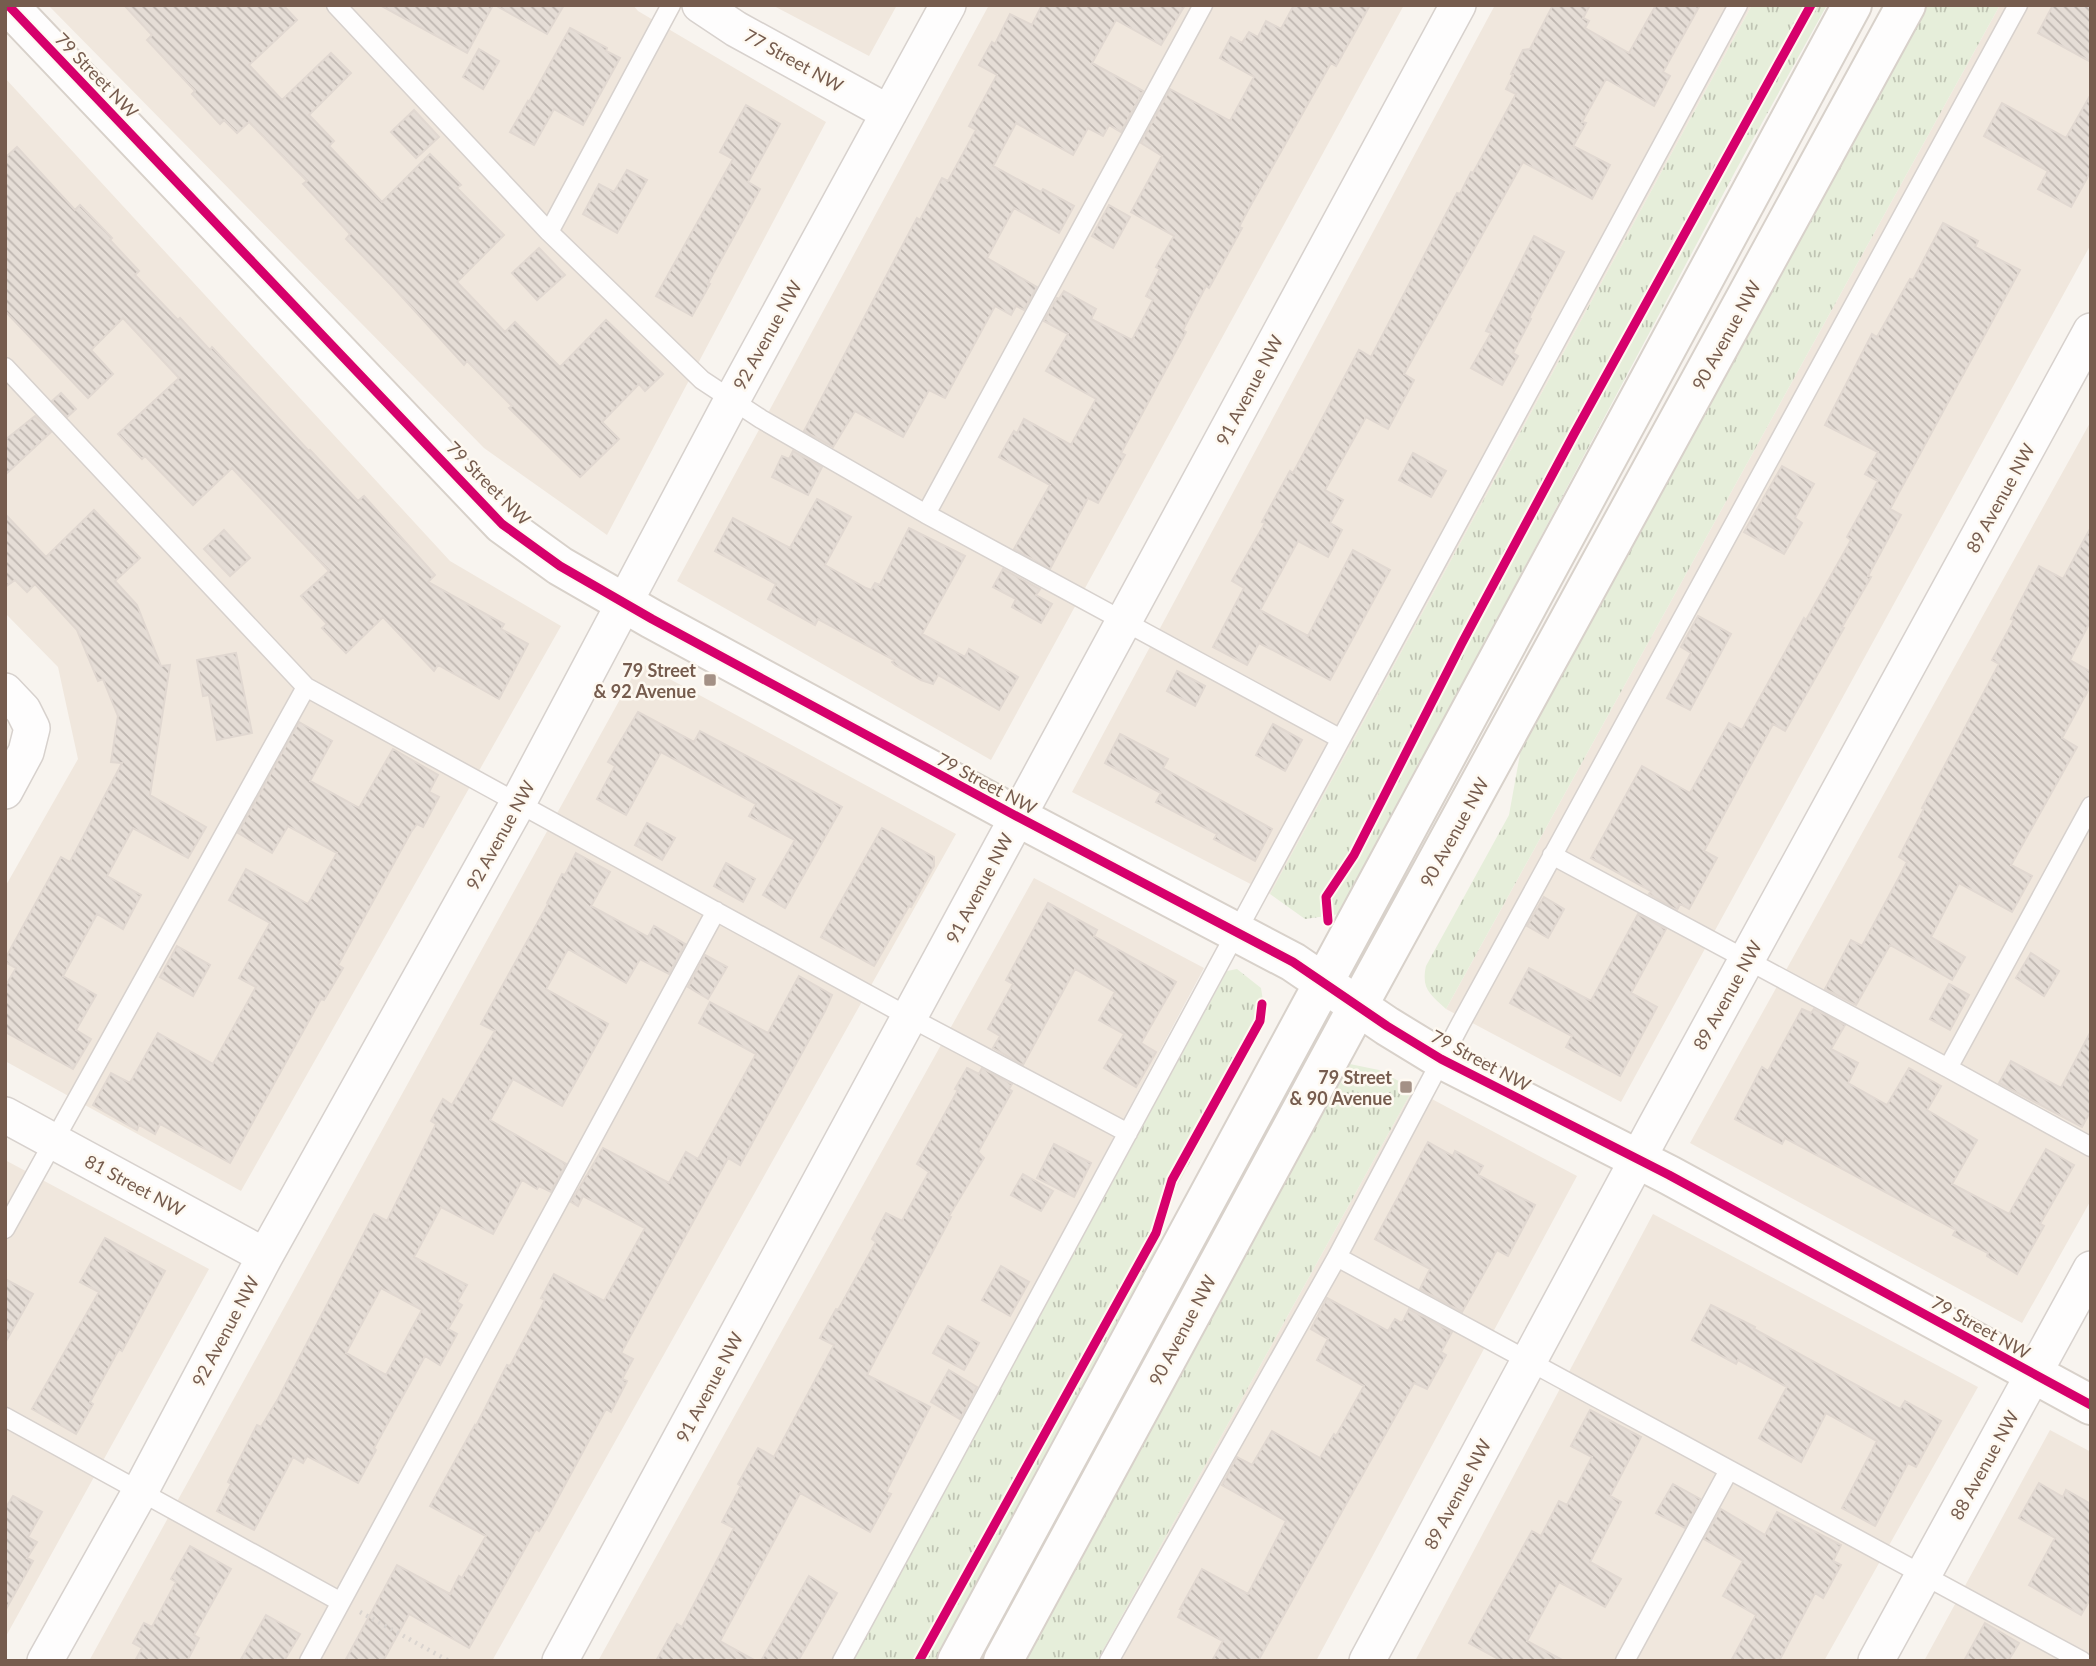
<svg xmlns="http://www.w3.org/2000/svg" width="2096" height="1666" font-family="Lato,sans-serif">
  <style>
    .residential { fill: #f0e7dd }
    .grass { fill: url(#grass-tufts) }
    .building { fill: url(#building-back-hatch); stroke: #e1d8d1; stroke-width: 2; fill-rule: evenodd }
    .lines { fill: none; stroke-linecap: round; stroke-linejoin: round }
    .lane-casing { stroke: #d7d1cd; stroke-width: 21 }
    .street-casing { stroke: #d7d1cd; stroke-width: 38 }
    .secondary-casing { stroke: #d8d1ca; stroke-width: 42 }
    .path { stroke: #dad4cf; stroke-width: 4.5; stroke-dasharray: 2 5; stroke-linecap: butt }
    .lane { stroke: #fefdfd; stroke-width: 18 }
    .street { stroke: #fefdfd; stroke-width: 35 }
    .secondary { stroke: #fefdfd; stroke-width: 38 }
    .cycleway-casing { stroke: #fef9f1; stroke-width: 13 }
    .cycleway { stroke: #d6006c; stroke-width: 9 }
    .poi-dot { fill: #a49186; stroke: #fef9f1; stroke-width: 2.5 }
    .labels { text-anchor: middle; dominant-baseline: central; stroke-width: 5; stroke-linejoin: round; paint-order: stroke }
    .street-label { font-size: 18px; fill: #765c4e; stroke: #fef9f1 }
    .poi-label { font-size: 18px; font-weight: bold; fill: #765c4e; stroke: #fef9f1; text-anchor: end }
  </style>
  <defs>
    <pattern id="grass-tufts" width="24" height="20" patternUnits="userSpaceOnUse" patternTransform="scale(1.75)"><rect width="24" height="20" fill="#e6eeda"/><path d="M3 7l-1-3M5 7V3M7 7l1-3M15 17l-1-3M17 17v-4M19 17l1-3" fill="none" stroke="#bfc4b3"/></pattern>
    <pattern id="building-back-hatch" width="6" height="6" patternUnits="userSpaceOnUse" patternTransform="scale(1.75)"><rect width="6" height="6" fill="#e5ddd6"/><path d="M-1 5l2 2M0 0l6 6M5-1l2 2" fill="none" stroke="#beb6b0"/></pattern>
  </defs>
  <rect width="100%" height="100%" fill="#f8f4ef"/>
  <!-- residential -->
  <path class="residential" d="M48,5H633L638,11L826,122L607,535L484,448Z
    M772,5H897L869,56Z
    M989,5H1404L991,760L677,581Z
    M1495,5H1752L1270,894L1072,792Z
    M2000,5H2091V244L1621,1102L1446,1009Z
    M5,78L450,561L561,626L241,1191L5,1061V887L78,759L58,667L5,613Z
    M2091,421V1200L2022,1323L1690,1143Z
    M640,663L956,834L492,1661H89Z
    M1034,878L1204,968L834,1661H598Z
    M1413,1089L1577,1176L1316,1661H1097Z
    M5,1160L209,1269L5,1638Z
    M1653,1214L1978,1387L1824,1661H1415Z
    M2050,1430L2091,1452V1661H1924Z"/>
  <!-- grass -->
  <path class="grass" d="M1752,5H1827L1736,170L1340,914L1305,919L1270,894Z
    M1926,5H2000L1446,1009C1430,994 1421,989 1426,966L1509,815L1522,743L1899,48Z
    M1237,969L1261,988L1266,1019L1174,1192L1147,1274L938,1661H853L1227,971Z
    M1340,1062L1379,1070L1413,1089L1097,1661H1014Z"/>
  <!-- building -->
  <path class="building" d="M124,5H283L297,20L249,65L282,100L331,53L351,73L309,115L334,141L329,146L382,202L430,154L461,185L457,188L504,235L457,282L505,332L515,322L560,367L606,320L663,374L645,391L639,384L602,422L619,439L580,477L509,408L512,406L467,361L464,365L394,288L346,239L350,234L303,184L307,181L249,122L237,133L224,120L220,124L192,94L195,91L147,40L152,35Z
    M380,5H493L467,53Z
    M495,5H564L547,34Z
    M1042,5H1185L1161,45L1116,20L1092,63L1143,91L1121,132L1109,125L1103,136L1088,128L1073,155L1016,123L993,166L1041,192L1043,189L1074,206L1059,233L1014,208L987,258L1037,287L1024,310L1016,306L1011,315L995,306L945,398L929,390L903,437L855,411L833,447L804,431L917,218L920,220L942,178L948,181L976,130L969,126L997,75L979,65L992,42L995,44L1010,14L1032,25Z
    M1294,5H1370L1336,66L1331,63L1248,210L1239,227L1242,228L1209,288L1206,286L1183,330L1186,332L1121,453L1125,455L1098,503L1088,498L1050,569L1014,549L1050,485L999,457L1014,431L1017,433L1024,419L1071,445L1096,399L1046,371L1068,334L1044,321L1057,298L1059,299L1064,291L1096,309L1091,319L1132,340L1153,300L1146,296L1160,269L1156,267L1174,236L1131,212L1162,156L1141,143L1170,89L1230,121L1254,77L1220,58L1231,37L1242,43L1249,32L1258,37L1266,21L1281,29Z
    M1553,5H1590L1583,18L1589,21L1585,28L1629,53L1656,5H1700L1663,72L1670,76L1654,106L1606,79L1582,122L1586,123L1573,146L1610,165L1592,199L1523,162L1404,374L1414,380L1388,429L1366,417L1325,490L1343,500L1330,523L1342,530L1328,557L1298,541L1260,610L1308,636L1353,550L1390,570L1330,680L1259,643L1247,665L1213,647L1244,588L1232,581L1265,523L1262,522L1290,471L1293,473L1359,350L1371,357L1457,193L1460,194L1471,172L1473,173L1516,94L1506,89L1513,75L1511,74L1523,50L1530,49Z
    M2053,5H2091V62L2038,33Z
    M570,28L607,48L606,51L620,58L583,125L554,109L534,145L510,132L528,101L529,102Z
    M479,49L499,61L483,89L463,77Z
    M2091,94V171L2071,207L2038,189L2048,171L1984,136L2002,103L2066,138Z
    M746,105L780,124L748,182L760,189L708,283L710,284L692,316L656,296L733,159L720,152Z
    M414,110L439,137L416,158L391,132Z
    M17,147L75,210L80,205L112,238L110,240L139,271L135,275L178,320L180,318L210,350L212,347L309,451L310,450L358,501L364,496L435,575L428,582L504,624L501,629L528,644L499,699L438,665L434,671L383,617L346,653L322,628L327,624L301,596L329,571L232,468L193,505L145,456L142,459L118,434L179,378L123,318L91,350L113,374L88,398L5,311V158Z
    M627,170L647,180L617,233L583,214L599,184L614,192Z
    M1109,205L1130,217L1113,248L1092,236Z
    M1943,223L1978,241L1975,247L2020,270L1890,509L1901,515L1868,576L1871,577L1842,627L1844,628L1785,731L1773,724L1704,851L1717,858L1689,909L1680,904L1677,910L1649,894L1651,891L1591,858L1642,766L1690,793L1729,723L1742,730L1804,618L1806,620L1851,540L1847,537L1878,481L1865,474L1878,452L1825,425L1872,334L1877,337L1910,279L1913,280Z
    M1534,236L1564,252L1529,318L1531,319L1513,353L1518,356L1502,385L1471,368L1491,333L1486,331Z
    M539,248L565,275L537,300L512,273Z
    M61,393L76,409L67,417L52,401Z
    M35,416L51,432L5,475V440Z
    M793,451L822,467L808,495L772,477L782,456L789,459Z
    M1413,453L1446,471L1431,497L1399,480Z
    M1782,466L1814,484L1795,518L1802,523L1784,554L1744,532Z
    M817,499L851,517L825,565L866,588L871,590L875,583L880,585L909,528L965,556L922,634L965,657L969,649L1018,677L999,710L938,675L933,684L921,680L895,665L892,662L894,660L818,619L815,625L768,599L776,584L715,551L733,518L790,548Z
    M94,510L140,558L115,581L137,605L161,666L170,665L150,795L206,827L188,858L133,828L107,876L141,895L123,929L97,914L63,976L96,995L76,1030L91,1039L73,1069L5,1032V987L16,968L5,962V959L61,857L70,862L122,763L111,762L118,716L103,679L98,681L77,630L35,584L27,592L15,580L5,587V514L46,557Z
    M2091,527V620L2070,660L2091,672V685L2062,738L2077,747L2011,865L2032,876L2012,912L1959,883L1931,937L1965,957L1952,980L1890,945L1856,1005L1825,989L1851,940L1862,946L1896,883L1907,862L1899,857L1924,809L1922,808L1999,664L1992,660L2014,620L2011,619L2039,566L2063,579Z
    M224,530L250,558L230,576L204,549Z
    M1003,569L1040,589L1036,595L1052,604L1041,623L1012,607L1016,599L993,587Z
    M1698,616L1731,634L1690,710L1667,698L1691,653L1681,647Z
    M236,653L252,733L217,740L209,695L203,696L197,660Z
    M1177,671L1205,686L1195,706L1167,691Z
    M638,712L694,742L700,731L842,807L785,908L763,895L795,840L749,816L756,804L661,752L626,815L597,799L615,766L608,762Z
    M299,722L332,741L310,781L359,808L393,749L438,775L429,792L439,797L423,827L417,824L411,832L338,965L343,968L324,1000L321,999L230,1163L160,1124L155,1134L139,1125L137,1130L93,1105L111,1073L130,1083L158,1033L213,1064L256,987L239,978L270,923L229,900L246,869L308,904L337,853L288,826L272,853L238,833Z
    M1273,724L1302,740L1285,771L1256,755Z
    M1120,734L1168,759L1163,768L1272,829L1255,861L1214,839L1217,834L1156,802L1161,793L1105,763Z
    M647,823L675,838L662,860L635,845Z
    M882,828L934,857V866L911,907L909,906L874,966L821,937Z
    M576,853L610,872L591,906L648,937L654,926L685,944L669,974L640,959L626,983L568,949L546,989L608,1024L562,1106L513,1079L490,1120L566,1164L551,1192L539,1186L537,1189L522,1180L493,1234L441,1207L414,1257L467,1285L457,1302L462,1305L448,1329L457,1334L440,1365L425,1356L374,1448L376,1450L358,1483L307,1456L303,1463L293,1457L254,1530L217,1511L231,1484L228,1482L257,1425L261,1427L278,1399L374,1214L387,1221L436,1124L431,1121L443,1099L452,1105L495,1031L481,1024L548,904L547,903L562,874L565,875ZM381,1288L422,1310L386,1375L346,1353Z
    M726,863L755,879L743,902L714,886Z
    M1544,897L1564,909L1548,938L1527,926Z
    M1048,903L1097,930L1094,936L1176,982L1141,1043L1156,1052L1136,1087L1104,1068L1124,1034L1099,1020L1115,992L1075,969L1023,1065L993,1048L1000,1036L988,1029L1013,984L1006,980Z
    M1638,914L1666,929L1631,993L1657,1007L1620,1076L1566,1047L1572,1036L1510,1003L1529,968L1591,1001Z
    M177,946L210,965L193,996L160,977Z
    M2031,953L2059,971L2044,996L2016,978Z
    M705,955L727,967L708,999L688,987Z
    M799,976L832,995L825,1011L740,1165L728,1158L621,1353L633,1359L622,1379L627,1381L611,1412L606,1409L548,1516L539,1531L536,1529L469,1648L409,1614L383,1661H345L397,1565L450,1594L459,1576L462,1578L486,1536L430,1506L475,1425L476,1426L507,1365L510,1366L545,1300L541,1298L554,1274L604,1301L645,1228L583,1196L578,1206L571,1202L603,1148L669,1183L686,1152L698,1159L756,1054L699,1023L710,1002L768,1033Z
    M1949,984L1969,995L1950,1030L1930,1019Z
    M1802,1009L1811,1013L1814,1009L1845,1025L1831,1049L1858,1063L1848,1083L1887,1105L1909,1068L1941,1086L1927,1110L1977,1140L1952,1184L2009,1214L2046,1149L2074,1165L2040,1224L2044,1226L2017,1274L1987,1256L1988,1253L1953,1235L1956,1230L1785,1138L1782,1144L1735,1119L1762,1067L1768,1071Z
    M2091,1031V1110L2082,1127L1999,1083L2011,1061L2061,1088Z
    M967,1068L979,1074L982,1068L1012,1084L1009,1089L1012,1091L978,1152L984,1158L949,1216L951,1217L867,1375L930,1407L886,1492L891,1494L870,1532L800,1493L720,1641L756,1661H656L677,1624L682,1627L734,1528L722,1522L741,1486L738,1484L758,1448L774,1457L834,1345L820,1338L836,1309L838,1310L876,1242L872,1239L886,1213L902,1221L929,1172L917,1164L958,1090L955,1089Z
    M1428,1142L1453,1156L1455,1151L1483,1166L1478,1175L1535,1205L1508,1256L1497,1250L1462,1312L1420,1289L1430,1269L1375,1239Z
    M1054,1144L1091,1163L1074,1197L1037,1178Z
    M1023,1174L1053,1191L1041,1211L1011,1195Z
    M105,1238L165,1271L122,1351L119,1349L90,1402L93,1404L76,1434L32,1409L99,1292L80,1282Z
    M1001,1266L1029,1282L1010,1316L982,1300Z
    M5,1279L33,1294L5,1343Z
    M1327,1298L1388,1331L1395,1319L1402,1323L1409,1309L1452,1332L1441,1352L1446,1355L1427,1389L1414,1383L1258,1661H1212L1223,1641L1178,1617L1182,1609H1180L1202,1569L1248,1594L1286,1521L1222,1485L1237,1457L1252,1465L1272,1431L1320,1458L1334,1434L1336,1436L1364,1386L1317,1360L1328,1339L1311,1329Z
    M1711,1305L1755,1327L1754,1329L1900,1409L1905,1401L1941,1421L1916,1467L1908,1463L1875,1526L1842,1508L1877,1441L1826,1413L1801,1462L1759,1438L1787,1387L1738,1360L1736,1364L1692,1340Z
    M948,1326L979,1343L964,1370L933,1353Z
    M949,1370L977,1387L960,1419L931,1402Z
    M1590,1410L1641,1437L1610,1496L1621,1502L1590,1562L1621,1579L1605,1607L1559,1582L1527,1641L1564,1661H1502L1469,1643L1532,1531L1541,1536L1559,1501L1567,1505L1592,1457L1571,1446Z
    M2039,1483L2063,1497L2066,1490L2091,1504V1598L2081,1615L2029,1585L2055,1538L2019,1518Z
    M1673,1484L1700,1499L1685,1528L1656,1513Z
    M13,1496L42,1512L28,1537L37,1542L27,1558L33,1561L5,1611V1509Z
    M1721,1509L1765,1535L1777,1512L1841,1545L1833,1561L1841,1565L1823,1598L1815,1593L1779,1661H1731L1756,1615L1723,1596L1743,1561L1704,1539Z
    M190,1546L231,1569L194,1635L199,1638L187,1661H135L142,1648L133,1643L144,1623L152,1627L176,1582L171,1579Z
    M809,1576L837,1593L798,1661H761Z
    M266,1615L300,1634L284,1661H240Z
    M1985,1623L2019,1643L2008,1661H1964Z"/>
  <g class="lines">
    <!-- lane casing -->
    <g class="lane-casing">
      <path id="lane" d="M336,5L549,232L702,380L761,419L926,514L1341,739
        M549,232L671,5
        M5,367L306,687L909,1017L1128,1133
        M926,514L1203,5
        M1552,855L1948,1068L2091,1147
        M1948,1068L2091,806
        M5,1229L306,687
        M1337,1257L2082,1661
        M5,1417L341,1602
        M309,1661L716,911
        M842,1661L1738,5
        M1109,1661L1337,1257L1461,1023L2018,5
        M1625,1661L1729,1470"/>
    </g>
    <!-- street casing -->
    <g class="street-casing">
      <path id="street" d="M700,5L736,29L889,113
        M5,691L23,710L32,728L26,752L5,791
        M5,1115L265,1256
        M45,1661L141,1490L265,1256L518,803L732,400L948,5
        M560,1661L1458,5
        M1367,1661L1655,1127L2091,331
        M1876,1661L2091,1269"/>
    </g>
    <!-- secondary casing -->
    <g class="secondary-casing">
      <path id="secondary" d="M8,5L502,524L560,566L652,619L1018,817L1293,962L1387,1026L1441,1059L1669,1175L2091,1405
        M957,1661L1852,5
        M1003,1661L1358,1006L1906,5"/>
    </g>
    <!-- path -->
    <path class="path" d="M360,1612L449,1661"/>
    <!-- lane -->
    <use href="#lane" class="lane"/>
    <!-- street -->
    <use href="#street" class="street"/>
    <!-- secondary -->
    <use href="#secondary" class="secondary"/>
    <!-- cycleway casing -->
    <g class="cycleway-casing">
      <path id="cycleway" d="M8,5L502,524L560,566L652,619L1018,817L1293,962L1387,1026L1441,1059L1669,1175L2091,1405
        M1328,921L1326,897L1354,855L1462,643L1574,434L1811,5
        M919,1661L1156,1233L1172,1180L1260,1021L1262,1004"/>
    </g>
    <!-- cycleway -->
    <use href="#cycleway" class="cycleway"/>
  </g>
  <!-- markers -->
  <g class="poi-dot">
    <rect x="703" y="673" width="14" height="14" rx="3.5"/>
    <rect x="1399" y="1080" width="14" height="14" rx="3.5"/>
  </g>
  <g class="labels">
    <!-- street labels -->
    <g class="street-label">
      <text transform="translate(794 60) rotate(29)">77 Street NW</text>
      <text transform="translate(97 75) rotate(46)">79 Street NW</text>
      <text transform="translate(767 335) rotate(-61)">92 Avenue NW</text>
      <text transform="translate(1726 335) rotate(-61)">90 Avenue NW</text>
      <text transform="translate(1249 390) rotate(-62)">91 Avenue NW</text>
      <text transform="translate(489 483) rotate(45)">79 Street NW</text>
      <text transform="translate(2000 498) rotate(-61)">89 Avenue NW</text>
      <text transform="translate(987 783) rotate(28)">79 Street NW</text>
      <text transform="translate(1454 832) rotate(-61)">90 Avenue NW</text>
      <text transform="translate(500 835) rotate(-61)">92 Avenue NW</text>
      <text transform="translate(979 888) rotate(-62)">91 Avenue NW</text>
      <text transform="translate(1727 995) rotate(-61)">89 Avenue NW</text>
      <text transform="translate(1481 1060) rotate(28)">79 Street NW</text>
      <text transform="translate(135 1185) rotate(28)">81 Street NW</text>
      <text transform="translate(1981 1327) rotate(29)">79 Street NW</text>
      <text transform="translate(1182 1330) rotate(-62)">90 Avenue NW</text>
      <text transform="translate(225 1331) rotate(-62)">92 Avenue NW</text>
      <text transform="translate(709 1387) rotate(-62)">91 Avenue NW</text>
      <text transform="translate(1984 1465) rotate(-61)">88 Avenue NW</text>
      <text transform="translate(1457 1494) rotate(-62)">89 Avenue NW</text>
    </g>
    <!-- poi labels -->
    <g class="poi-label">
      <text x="696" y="670">79 Street<tspan x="696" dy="21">&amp; 92 Avenue</tspan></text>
      <text x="1392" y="1077">79 Street<tspan x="1392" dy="21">&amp; 90 Avenue</tspan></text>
    </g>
  </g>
  <!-- border -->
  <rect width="2096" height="1666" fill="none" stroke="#765c4e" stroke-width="14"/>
</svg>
